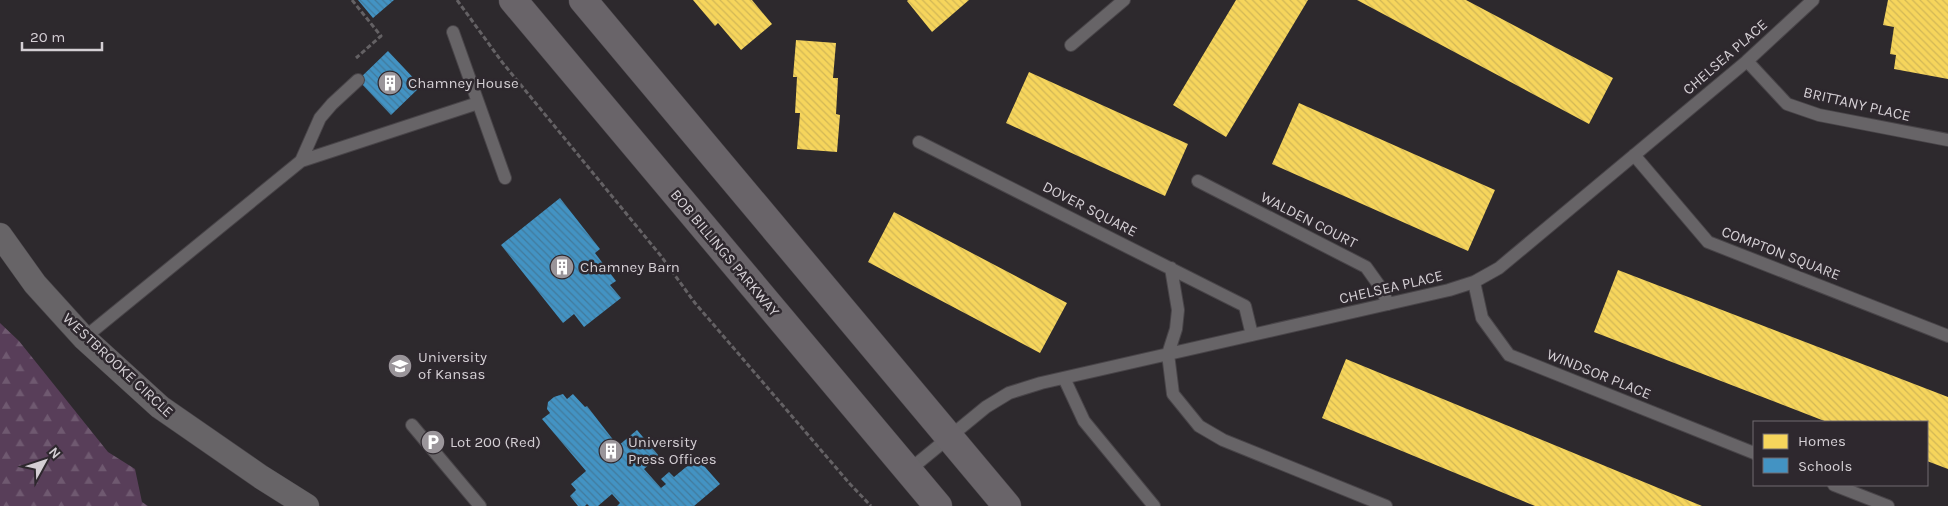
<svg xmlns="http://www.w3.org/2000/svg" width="1948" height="506" font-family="Karla,sans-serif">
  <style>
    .forest { fill: url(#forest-firs) }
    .homes { fill: url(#homes-back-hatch) }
    .schools { fill: url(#schools-back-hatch) }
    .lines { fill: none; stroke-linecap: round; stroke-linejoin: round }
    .service-casing { stroke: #484448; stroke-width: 14 }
    .minor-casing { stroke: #484448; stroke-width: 25 }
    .secondary-casing { stroke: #484448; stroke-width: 29 }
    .path { stroke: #646164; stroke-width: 3; stroke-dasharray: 5 2.5; stroke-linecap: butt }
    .service { stroke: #676467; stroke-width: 12 }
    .minor { stroke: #676467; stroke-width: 24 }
    .secondary { stroke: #696469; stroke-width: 28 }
    .labels { text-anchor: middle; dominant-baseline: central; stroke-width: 5; stroke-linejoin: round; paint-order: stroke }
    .street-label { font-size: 15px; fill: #d4cfd4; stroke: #2e282e }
    .poi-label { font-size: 15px; fill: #d4cfd4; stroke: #2e282e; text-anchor: start }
  </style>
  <defs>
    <pattern id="forest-firs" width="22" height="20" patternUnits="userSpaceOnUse" patternTransform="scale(1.25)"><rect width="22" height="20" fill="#583e59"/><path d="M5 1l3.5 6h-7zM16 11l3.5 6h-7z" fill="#6f5970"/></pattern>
    <pattern id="homes-back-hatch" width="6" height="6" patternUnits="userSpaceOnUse" patternTransform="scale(1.25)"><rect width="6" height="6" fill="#f6d55c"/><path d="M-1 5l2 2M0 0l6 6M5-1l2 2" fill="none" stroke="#d2b756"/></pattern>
    <pattern id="schools-back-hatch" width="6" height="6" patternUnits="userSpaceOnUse" patternTransform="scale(1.25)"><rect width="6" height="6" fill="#4393c3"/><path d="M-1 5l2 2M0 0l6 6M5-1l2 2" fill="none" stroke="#427a9c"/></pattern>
  </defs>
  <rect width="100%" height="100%" fill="#2d292d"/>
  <!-- forest -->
  <path class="forest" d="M0,323L19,341L108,452L135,469L142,502L148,506H0Z"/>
  <!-- homes -->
  <path class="homes" d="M693,0H752L772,24L741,50L718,23L715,26Z
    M908,0H969L932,32L907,1Z
    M1236,0H1308L1226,137L1173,105Z
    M1357,0H1466L1613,78L1589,124Z
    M1888,0H1948V79L1894,69L1896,55L1890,54L1894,27L1883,25Z
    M796,40L836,43L833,78H838L836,114L840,115L837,152L797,149L800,113H795L797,77H793Z
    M1029,72L1188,144L1165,196L1006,123Z
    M1299,103L1495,190L1468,251L1272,164Z
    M894,212L1067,303L1040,353L868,262Z
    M1618,270L1948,397V469L1927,461V422H1827L1594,332Z
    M1346,359L1702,506H1535L1322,418Z"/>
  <!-- schools -->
  <path class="schools" d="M358,0H394L373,18Z
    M388,51L421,86L391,115L358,80Z
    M560,198L600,249L595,253L616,281L610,285L621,298L584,327L574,314L563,323L501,245Z
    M563,394L567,399L573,394L585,407L587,406L618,446L637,430L659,456L644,469L661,488L666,484L661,479L669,472L674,477L697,458L720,484L694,506H617L620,503L612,494L598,506H589L587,504L585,506H578L570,496L576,490L571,484L586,471L542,419L550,413L547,409L548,402L554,397Z"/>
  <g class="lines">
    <!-- service casing -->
    <g class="service-casing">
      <path id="service" d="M453,32L505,178
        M1071,45L1124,0
        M1747,61L1787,104L1819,115L1948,140
        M919,142L1245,306L1252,335
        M1634,155L1708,242L1948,336
        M301,161L320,118L332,104L358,80
        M1198,181L1366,267L1381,288L1388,304
        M1171,268L1178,310L1176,329L1168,354L1173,394L1199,426L1223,440L1386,506
        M1474,282L1482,318L1509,355L1754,453
        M84,338L301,161L478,103
        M1064,378L1084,421L1154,506
        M412,425L480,506
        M908,471L986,407L1009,393L1041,383L1449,290L1474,282L1499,268L1747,61L1813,0
        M1834,485L1888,506"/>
    </g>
    <!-- minor casing -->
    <g class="minor-casing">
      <path id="minor" d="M0,235L35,284L84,338L160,407L261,477L307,506"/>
    </g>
    <!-- secondary casing -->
    <g class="secondary-casing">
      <path id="secondary" d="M513,0L938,506
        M583,0L1007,506"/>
    </g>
    <!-- path -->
    <path class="path" d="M352,0L381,36L356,58
      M457,0L502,62L661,256L695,303L850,484L871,506"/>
    <!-- service -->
    <use href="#service" class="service"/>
    <!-- minor -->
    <use href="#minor" class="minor"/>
    <!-- secondary -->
    <use href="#secondary" class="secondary"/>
  </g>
  <!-- icons -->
  <defs>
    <g id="building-disc" transform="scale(1.25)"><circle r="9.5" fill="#9a959a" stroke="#2e282e"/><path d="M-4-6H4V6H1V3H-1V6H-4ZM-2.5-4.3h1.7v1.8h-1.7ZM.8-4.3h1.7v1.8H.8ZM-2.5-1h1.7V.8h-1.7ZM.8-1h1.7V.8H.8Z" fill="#fff"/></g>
    <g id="university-disc" transform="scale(1.25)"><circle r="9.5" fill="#9a959a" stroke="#2e282e"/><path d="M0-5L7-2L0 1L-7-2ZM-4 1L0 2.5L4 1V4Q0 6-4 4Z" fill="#fff"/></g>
    <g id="parking-disc" transform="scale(1.25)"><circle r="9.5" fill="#9a959a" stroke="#2e282e"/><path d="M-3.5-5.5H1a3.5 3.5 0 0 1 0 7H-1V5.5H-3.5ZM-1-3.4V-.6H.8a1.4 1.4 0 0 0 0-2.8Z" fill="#fff"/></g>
  </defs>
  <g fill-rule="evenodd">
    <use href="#building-disc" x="390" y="83"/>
    <use href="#building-disc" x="562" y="267"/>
    <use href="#university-disc" x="400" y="366"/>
    <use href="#parking-disc" x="433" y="442"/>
    <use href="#building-disc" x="611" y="451"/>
  </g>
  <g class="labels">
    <!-- street labels -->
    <g class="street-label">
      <text transform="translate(1725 57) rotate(-41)">CHELSEA PLACE</text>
      <text transform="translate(1857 104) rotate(13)">BRITTANY PLACE</text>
      <text transform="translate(1090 209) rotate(27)">DOVER SQUARE</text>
      <text transform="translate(1309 220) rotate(27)">WALDEN COURT</text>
      <text transform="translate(725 253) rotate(50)">BOB BILLINGS PARKWAY</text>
      <text transform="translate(1781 253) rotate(21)">COMPTON SQUARE</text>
      <text transform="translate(1391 287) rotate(-13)">CHELSEA PLACE</text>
      <text transform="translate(118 365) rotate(43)">WESTBROOKE CIRCLE</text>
      <text transform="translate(1599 374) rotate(22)">WINDSOR PLACE</text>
    </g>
    <!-- poi labels -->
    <g class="poi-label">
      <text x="408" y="83">Chamney House</text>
      <text x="580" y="267">Chamney Barn</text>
      <text x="418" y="357">University<tspan x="418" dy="17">of Kansas</tspan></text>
      <text x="450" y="442">Lot 200 (Red)</text>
      <text x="628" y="442">University<tspan x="628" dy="17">Press Offices</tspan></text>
    </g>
  </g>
  <!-- legend -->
  <rect x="1753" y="421" width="175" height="65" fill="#2e282e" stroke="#706b70"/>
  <rect x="1763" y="434" width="25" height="15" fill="#f6d55c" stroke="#706b70"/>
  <text x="1798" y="446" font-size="15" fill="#d4cfd4">Homes</text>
  <rect x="1763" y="458" width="25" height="15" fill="#4393c3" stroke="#706b70"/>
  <text x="1798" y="471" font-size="15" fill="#d4cfd4">Schools</text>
  <!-- north arrow -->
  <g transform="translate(45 461) rotate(50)" stroke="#2e282e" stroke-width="4" paint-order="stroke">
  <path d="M0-4L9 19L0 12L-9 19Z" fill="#d4cfd4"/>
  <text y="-8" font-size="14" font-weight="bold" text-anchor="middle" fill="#d4cfd4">N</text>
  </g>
  <!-- scale -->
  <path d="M22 42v8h80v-8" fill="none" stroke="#d4cfd4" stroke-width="2.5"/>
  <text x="30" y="42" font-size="15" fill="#d4cfd4" stroke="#2e282e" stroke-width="4" paint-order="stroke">20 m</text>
</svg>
